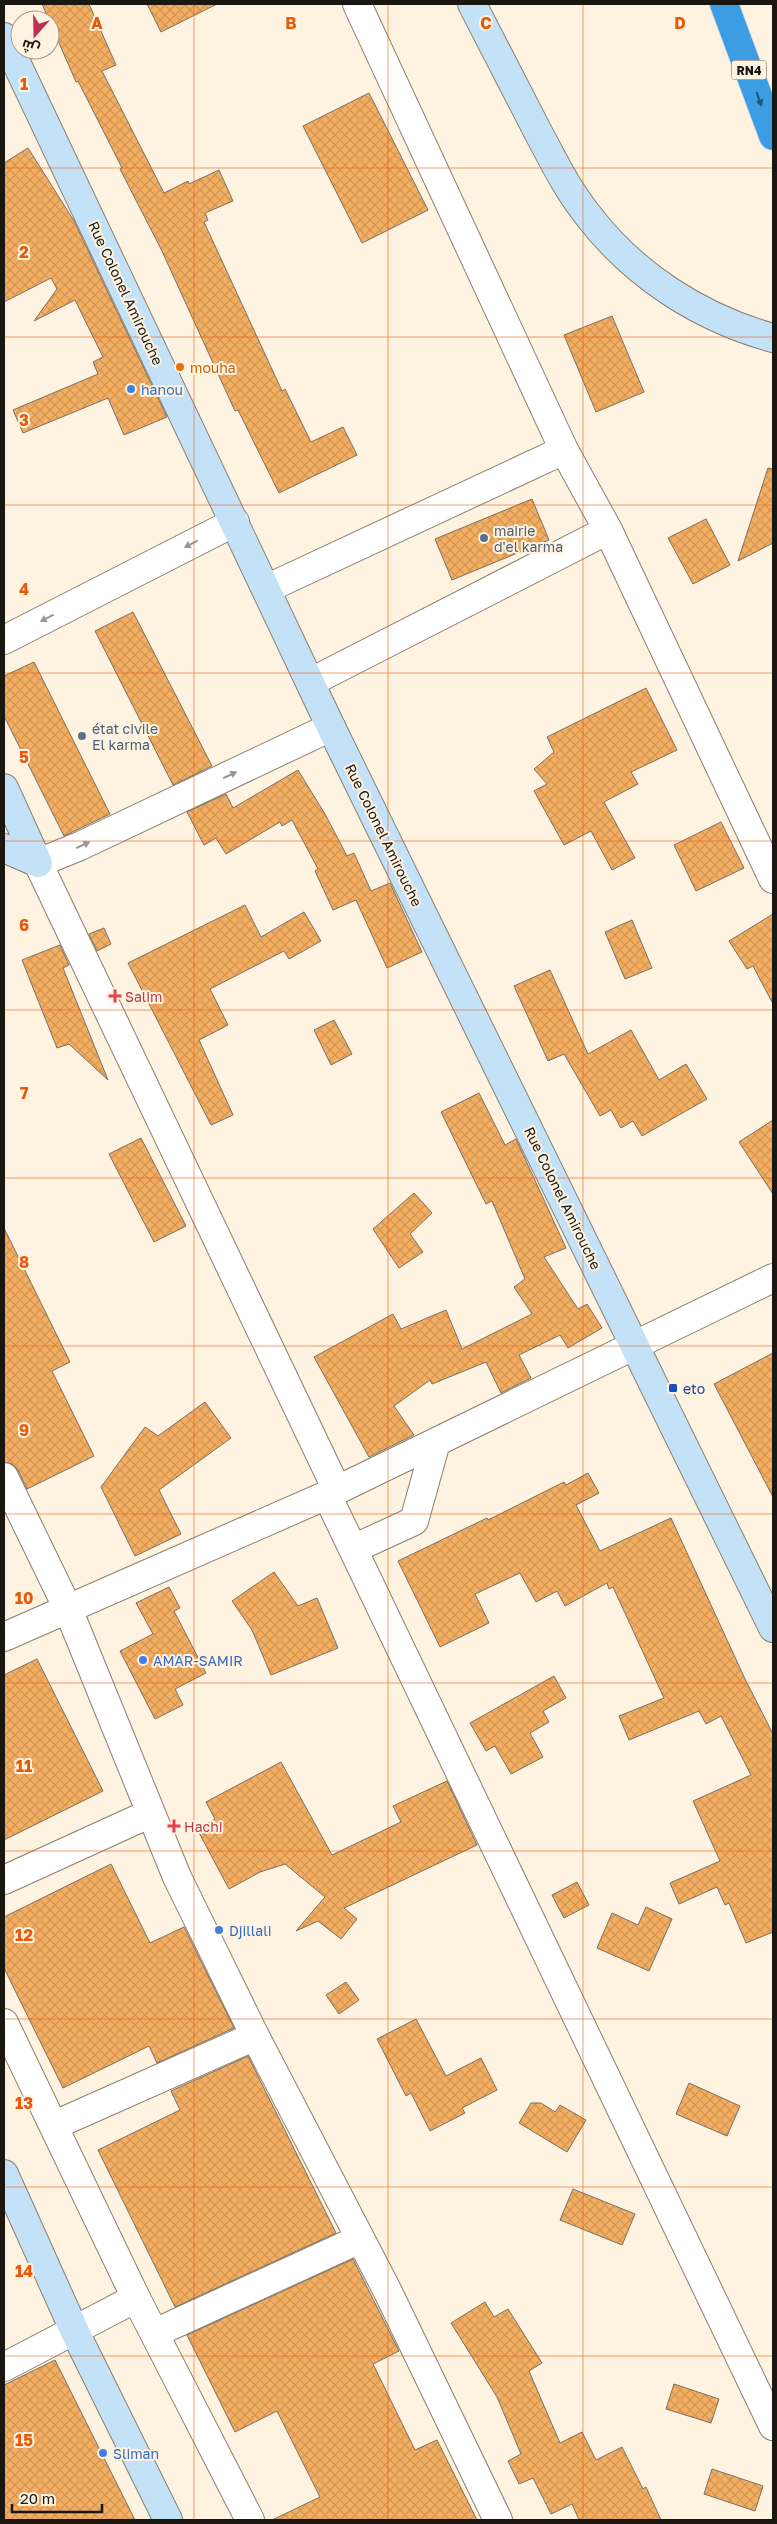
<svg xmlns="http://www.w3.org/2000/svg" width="777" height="2524" font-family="'Golos Text',Cairo,sans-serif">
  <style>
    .building { fill: url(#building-cross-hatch); stroke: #7d6f62 }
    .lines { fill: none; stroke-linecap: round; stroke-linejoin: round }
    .street-casing { stroke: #8a7f6f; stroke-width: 30 }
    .secondary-casing { stroke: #8a7f6f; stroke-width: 30 }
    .highway-casing { stroke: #dfdede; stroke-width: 30 }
    .street { stroke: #fff; stroke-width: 28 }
    .secondary { stroke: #c4e2f7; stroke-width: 28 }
    .highway { stroke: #3c9de4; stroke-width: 28 }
    .oneway { fill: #29536f }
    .oneway2 { fill: #989693 }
    .grid { fill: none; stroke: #e8590c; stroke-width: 1; stroke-opacity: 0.55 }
    .food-dot { fill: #e8710a; stroke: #fef2e0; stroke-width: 2 }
    .shop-dot { fill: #3f7fe0; stroke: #fef2e0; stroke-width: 2 }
    .service-dot { fill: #5c6f8a; stroke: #fef2e0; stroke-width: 2 }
    .health-dot { fill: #e0444e; stroke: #fef2e0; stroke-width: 2 }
    .transit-dot { fill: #1a4fb4; stroke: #fef2e0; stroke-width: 2 }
    .labels { text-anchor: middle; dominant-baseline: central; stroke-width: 4; stroke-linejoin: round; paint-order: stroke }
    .shield { fill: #fef2e0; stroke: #5e584e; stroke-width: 1 }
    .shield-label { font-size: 12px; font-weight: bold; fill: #1a1610 }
    .street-label { font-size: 14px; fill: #1a1610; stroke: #fef2e0 }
    .food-label { font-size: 14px; fill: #c56008; stroke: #fef2e0; text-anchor: start }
    .shop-label { font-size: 14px; fill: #366cbe; stroke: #fef2e0; text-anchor: start }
    .service-label { font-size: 14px; fill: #4e5e75; stroke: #fef2e0; text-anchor: start }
    .health-label { font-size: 14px; fill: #be3a42; stroke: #fef2e0; text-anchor: start }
    .transit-label { font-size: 14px; fill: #164399; stroke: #fef2e0; text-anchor: start }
    .grid-label { font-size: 16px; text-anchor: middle; font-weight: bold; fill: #e8590c; stroke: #fef2e0; stroke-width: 4; stroke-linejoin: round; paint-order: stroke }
  </style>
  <defs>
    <pattern id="building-cross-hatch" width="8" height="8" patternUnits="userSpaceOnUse" patternTransform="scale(1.25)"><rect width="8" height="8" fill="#f4ae62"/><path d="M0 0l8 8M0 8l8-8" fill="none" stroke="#d19554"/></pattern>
  </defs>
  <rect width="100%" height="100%" fill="#fef2e0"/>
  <!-- building -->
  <path class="building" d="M42,4H89L116,65L102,71L164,193L188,181L189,184L219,170L233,201L205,213L208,220L204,222L282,391L285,389L311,442L343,427L357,455L279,493L238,410L235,411L161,249L120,169L122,168L78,81L76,82Z
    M147,4H217L161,32Z
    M369,93L428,210L362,243L303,126Z
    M28,148L74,221L167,417L124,435L108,398L23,433L13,410L98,374L93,362L103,357L75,300L34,321L57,289L51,278L4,302V163Z
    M612,316L644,392L596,412L564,335Z
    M768,468L773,469V543L738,561Z
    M532,499L549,540L452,580L435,539Z
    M706,519L730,565L693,584L668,538Z
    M133,612L212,766L173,785L95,631Z
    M34,662L110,814L64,836L4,716V676Z
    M646,688L677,750L631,772L638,784L604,802L635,858L612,870L591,831L564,845L534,791L547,784L534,769L554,752L547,737Z
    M298,770L325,814L347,856L354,853L371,891L390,883L422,952L387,968L356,900L333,910L315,871L318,869L292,820L282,826L280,822L226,854L216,838L204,845L187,812L226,794L233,808Z
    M721,822L744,868L696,891L674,845Z
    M245,905L261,937L304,912L321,941L289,959L284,951L210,989L228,1025L199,1040L233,1115L211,1125L128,963Z
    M773,914V1004L753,966L747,969L729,941Z
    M632,920L652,968L625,979L605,932Z
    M104,928L111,944L97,951L89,934Z
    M60,945L69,965L63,968L108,1080L69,1044L57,1048L22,960Z
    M550,970L588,1054L631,1030L659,1080L686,1064L707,1099L642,1136L633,1121L621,1128L611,1110L600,1116L564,1054L548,1061L514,986Z
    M334,1020L352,1054L331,1065L314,1030Z
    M479,1093L505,1145L516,1139L566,1248L544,1257L578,1309L587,1304L602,1328L568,1348L560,1335L519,1355L531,1378L501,1393L486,1362L432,1384L430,1380L394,1406L414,1435L369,1457L314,1357L393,1314L401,1329L446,1310L462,1349L532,1314L514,1287L525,1279L492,1201L486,1204L441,1112Z
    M773,1120V1194L739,1142Z
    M141,1138L186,1226L154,1242L109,1154Z
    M414,1193L432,1213L410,1234L423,1252L399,1268L373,1229Z
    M4,1228L70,1362L52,1371L94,1456L27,1489L18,1470L12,1464L4,1462Z
    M773,1353V1497L714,1384Z
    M205,1402L231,1438L159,1490L181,1534L135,1556L101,1487L145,1427L158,1436Z
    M588,1473L599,1493L576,1505L600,1551L671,1518L745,1679L773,1734V1932L746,1943L729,1903L725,1905L717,1887L679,1904L670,1883L720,1861L693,1801L751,1775L721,1716L706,1724L699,1711L629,1740L619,1716L664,1698L613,1587L609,1589L607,1583L565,1606L557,1591L536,1602L520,1573L475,1594L489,1623L440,1647L398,1561L487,1518L488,1520L564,1482L566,1485Z
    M274,1572L298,1606L317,1598L338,1648L271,1675L252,1630L232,1601Z
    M169,1587L180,1608L174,1611L206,1673L175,1689L183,1705L155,1719L120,1651L153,1634L136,1603Z
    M37,1659L103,1791L4,1840V1675Z
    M554,1676L566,1698L543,1711L549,1722L530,1733L543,1757L511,1774L495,1746L486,1751L470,1723Z
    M281,1762L332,1855L401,1822L393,1806L447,1781L477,1845L344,1908L357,1919L341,1939L318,1921L296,1931L325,1897L285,1864L260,1872L229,1889L197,1829L215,1819L206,1802Z
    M111,1864L150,1943L184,1927L234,2028L157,2063L149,2046L63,2088L4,1968V1917Z
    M577,1882L589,1905L564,1918L552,1895Z
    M646,1907L672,1919L649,1971L597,1948L612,1913L638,1925Z
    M346,1982L359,2000L339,2014L326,1995Z
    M416,2019L446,2076L481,2058L497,2090L462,2108L465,2113L430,2131L411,2093L406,2096L377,2039Z
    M248,2056L336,2233L175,2307L98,2150L180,2110L171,2091Z
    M689,2083L740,2106L727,2136L676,2114Z
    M531,2103H541L555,2112L560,2105L586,2120L567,2152L519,2123Z
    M573,2189L635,2214L622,2245L560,2220Z
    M353,2259L399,2351L373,2364L415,2450L437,2440L477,2520H272L320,2497L277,2411L235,2432L187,2335Z
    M485,2302L494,2317L508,2309L542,2363L529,2371L560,2443L582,2432L596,2460L622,2447L643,2489L646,2487L661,2520H579L572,2504L551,2514L533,2478L519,2484L508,2461L521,2454L497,2397L451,2323Z
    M55,2360L135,2520H4V2385Z
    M674,2384L719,2399L711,2423L666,2409Z
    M712,2469L763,2486L755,2511L704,2494Z"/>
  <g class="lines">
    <!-- street casing -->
    <g class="street-casing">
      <path id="street" d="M357,4L564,450L608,530L773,879
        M266,589L564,450
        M4,640L235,522
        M311,682L608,530
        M331,727L80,846L38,863L337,1490
        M4,1477L68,1609L177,1877L255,2036L387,2290L498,2520
        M327,1495L773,2426
        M353,1549L414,1521L436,1442
        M4,1637L327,1495L773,1278
        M4,1880L151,1813
        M4,2023L136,2298L250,2520
        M55,2125L255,2036
        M155,2333L360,2239
        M4,2367L136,2298"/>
    </g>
    <!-- secondary casing -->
    <g class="secondary-casing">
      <path id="secondary" d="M472,4C494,47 516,90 538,132C553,160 567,189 587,214C633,275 700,318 773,338
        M4,37L331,727L773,1628
        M4,788L38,863
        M4,848L38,863
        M4,2174L75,2332L168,2520"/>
    </g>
    <!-- highway casing -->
    <g class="highway-casing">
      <path id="highway" d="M724,4L773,136"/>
    </g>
    <!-- street -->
    <use href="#street" class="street"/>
    <!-- secondary -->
    <use href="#secondary" class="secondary"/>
    <!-- highway -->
    <use href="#highway" class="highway"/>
  </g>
  <!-- one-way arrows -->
  <defs><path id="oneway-solid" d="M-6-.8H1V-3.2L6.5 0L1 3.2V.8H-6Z" transform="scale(1.25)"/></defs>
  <use class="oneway" href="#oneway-solid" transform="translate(759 99) rotate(70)"/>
  <g class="oneway2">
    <use href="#oneway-solid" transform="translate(191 544) rotate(153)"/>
    <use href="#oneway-solid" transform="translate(47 618) rotate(153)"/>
    <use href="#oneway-solid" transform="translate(230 775) rotate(-25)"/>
    <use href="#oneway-solid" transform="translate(83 845) rotate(-24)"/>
  </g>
  <!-- grid -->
  <path class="grid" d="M194,4V2520M388,4V2520M583,4V2520M4,168H773M4,337H773M4,505H773M4,673H773M4,841H773M4,1010H773M4,1178H773M4,1346H773M4,1514H773M4,1683H773M4,1851H773M4,2019H773M4,2187H773M4,2356H773"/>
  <!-- markers -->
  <circle class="food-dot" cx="180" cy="367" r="5"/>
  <g class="shop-dot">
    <circle cx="131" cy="389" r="5"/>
    <circle cx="143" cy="1660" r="5"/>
    <circle cx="219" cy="1930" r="5"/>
    <circle cx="103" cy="2453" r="5"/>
  </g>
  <g class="service-dot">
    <circle cx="484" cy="538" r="5"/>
    <circle cx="82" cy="736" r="5"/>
  </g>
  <g class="health-dot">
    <path d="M112.5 988.5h5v5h5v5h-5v5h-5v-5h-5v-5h5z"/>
    <path d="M171.5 1818.5h5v5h5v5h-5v5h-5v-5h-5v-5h5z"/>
  </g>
  <rect class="transit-dot" x="668" y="1383" width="10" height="10" rx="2.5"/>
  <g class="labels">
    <!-- shield labels -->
    <rect class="shield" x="731.5" y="60.5" width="35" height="19" rx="4"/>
    <g class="shield-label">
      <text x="749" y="70">RN4</text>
    </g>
    <!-- street labels -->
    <g class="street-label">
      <text transform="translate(126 293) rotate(65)">Rue Colonel Amirouche</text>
      <text transform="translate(384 835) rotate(64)">Rue Colonel Amirouche</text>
      <text transform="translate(563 1198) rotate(64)">Rue Colonel Amirouche</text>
    </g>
    <!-- food labels -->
    <g class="food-label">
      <text x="190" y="367">mouha</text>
    </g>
    <!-- shop labels -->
    <g class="shop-label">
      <text x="141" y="389">hanou</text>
      <text x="153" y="1660">AMAR-SAMIR</text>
      <text x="229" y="1930">Djillali</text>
      <text x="113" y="2453">Sliman</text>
    </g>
    <!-- service labels -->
    <g class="service-label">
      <text x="494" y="530">mairie<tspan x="494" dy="16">d'el karma</tspan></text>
      <text x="92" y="728">état civile<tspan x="92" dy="16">El karma</tspan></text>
    </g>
    <!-- health labels -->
    <g class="health-label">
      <text x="125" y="996">Salim</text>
      <text x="184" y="1826">Hachi</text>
    </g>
    <!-- transit labels -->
    <g class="transit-label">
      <text x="683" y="1388">eto</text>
    </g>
  </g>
  <g class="grid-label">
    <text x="97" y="29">A</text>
    <text x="291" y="29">B</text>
    <text x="486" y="29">C</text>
    <text x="680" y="29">D</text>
    <text x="24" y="90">1</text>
    <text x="24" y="258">2</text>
    <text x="24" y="426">3</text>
    <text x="24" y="595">4</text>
    <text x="24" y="763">5</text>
    <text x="24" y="931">6</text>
    <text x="24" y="1099">7</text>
    <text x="24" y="1268">8</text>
    <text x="24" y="1436">9</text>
    <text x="24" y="1604">10</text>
    <text x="24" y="1772">11</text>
    <text x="24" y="1941">12</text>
    <text x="24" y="2109">13</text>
    <text x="24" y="2277">14</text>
    <text x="24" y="2446">15</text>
  </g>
  <!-- border -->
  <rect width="777" height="2524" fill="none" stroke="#1a1610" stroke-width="10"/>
  <!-- north arrow -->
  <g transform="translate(35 35) rotate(200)"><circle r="24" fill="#fef2e0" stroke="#a39a8d"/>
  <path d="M0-4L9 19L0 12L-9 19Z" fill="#be2e56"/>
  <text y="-8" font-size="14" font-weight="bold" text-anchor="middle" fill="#1a1610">ش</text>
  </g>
  <!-- scale -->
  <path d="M12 2504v8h90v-8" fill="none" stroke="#1a1610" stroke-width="2.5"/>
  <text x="20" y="2504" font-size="15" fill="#1a1610" stroke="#fef2e0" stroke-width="4" paint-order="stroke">20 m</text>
</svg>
